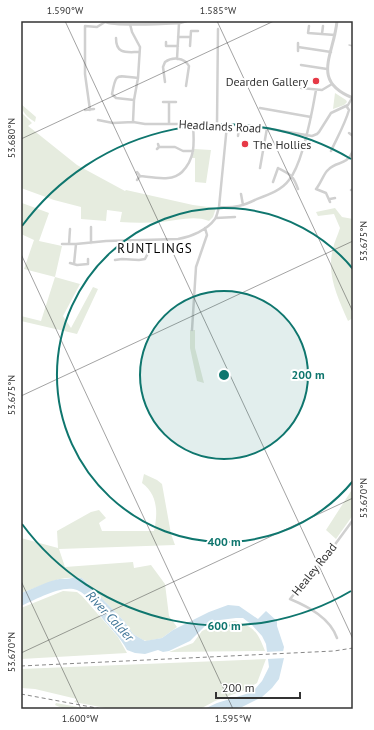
<svg xmlns="http://www.w3.org/2000/svg" width="374" height="730" font-family="'PT Sans',sans-serif">
  <style>
    .green { fill: #e6ecdf }
    .water { fill: #cfe2ee }
    .pier { fill: #fff }
    .lines { fill: none; stroke-linecap: round; stroke-linejoin: round }
    .pedestrian { stroke: #d0d0d0; stroke-width: 1.5 }
    .minor { stroke: #d0d0d0; stroke-width: 2.5 }
    .tertiary { stroke: #d0d0d0; stroke-width: 3 }
    .rail { stroke: #888; stroke-width: 1; stroke-dasharray: 4 3; stroke-linecap: butt }
    .ticks { fill: none; stroke: #333; stroke-width: 1; stroke-opacity: 0.45 }
    .ring { fill: none; stroke: #0f766e; stroke-width: 2 }
    .poi-dot { fill: #e63946; stroke: #fff; stroke-width: 1.5 }
    .labels { text-anchor: middle; dominant-baseline: central; stroke-width: 4; stroke-linejoin: round; paint-order: stroke }
    .poi-label { font-size: 12px; fill: #333; stroke: #fff; text-anchor: end }
    .street-label { font-size: 12px; fill: #333; stroke: #fff }
    .neighbourhood-label { font-size: 13px; letter-spacing: 1px; fill: #000; stroke: #fff }
    .water-label { font-size: 13px; font-style: italic; fill: #3f7597; stroke: #fff }
    .centre { fill: #0f766e; stroke: #fff; stroke-width: 2 }
    .ring-label { font-size: 12px; text-anchor: middle; font-weight: bold; fill: #0f766e; stroke: #fff; stroke-width: 4; stroke-linejoin: round; paint-order: stroke }
    .neatline { fill: none; stroke: #333; stroke-width: 1.5 }
    .ticks-label { font-size: 10px; text-anchor: middle; fill: #333 }
  </style>
  <rect width="100%" height="100%" fill="#fff"/>
  <!-- green -->
  <path class="green" d="M335,93L346,100L347,102L344,105L333,109Z
    M21,104L36,117L35,122C28,118 21,111 21,104Z
    M21,112L32,123L28,126L32,129L77,165L125,191L126,190L193,205L216,208L213,217L209,221C193,215 177,221 161,222C147,223 133,223 120,222L122,212L107,210L106,221L81,219V207L54,200L21,188Z
    M194,149L211,150L206,183L195,182V158H192Z
    M22,203L49,213L39,241L62,246L55,277L80,284L63,316L71,328L93,287L98,289L77,334L21,321V316L41,321L55,277L24,269L34,240L21,234V205Z
    M335,208L342,217L353,219V303L351,304L353,308V318L348,321C338,298 326,274 333,249C334,242 338,235 340,228L334,214L318,216L316,212Z
    M190,330H195V348L204,383L197,381L190,348Z
    M144,474L157,480L162,484L171,534L175,545L59,549L65,567L133,562L134,568L151,565L165,584L169,616L177,627L162,638L147,641L143,640L133,634L124,621L82,578C58,575 43,586 21,593V538L58,548L57,531L91,512L99,510L106,518L99,523L102,531H154C158,513 158,495 142,483Z
    M353,488V515L336,539L326,530Z
    M63,591L77,592L82,596L118,637L127,653L21,659V608Z
    M235,621C254,626 258,633 265,651L169,652L193,643L202,631L219,623Z
    M266,659L257,683L245,690L215,701L200,709H111L74,702L77,699L35,689L21,688V669Z
    M56,703L89,709H64L55,705Z"/>
  <!-- water -->
  <path class="water" d="M74,577L82,578L124,621L133,634L145,641L162,638L173,630L209,612L228,605L239,606L258,619L266,611L277,621V626L284,647L283,652L284,658L279,679L272,688L262,697L242,707L232,709H204L217,703L246,694L255,689L262,681L269,667L266,644L262,636L252,625L243,618H236L220,620L205,626L190,641L169,651L163,652L158,650L145,654L135,653L127,650C120,637 111,629 102,618C95,609 88,594 77,590C62,584 35,600 21,606V593C33,589 43,583 55,580C61,578 68,580 74,577Z"/>
  <!-- pier -->
  <path class="pier" d="M285,651L286,658L267,659L265,652Z"/>
  <g class="lines">
    <!-- pedestrian -->
    <path class="pedestrian" d="M349,45L353,46"/>
    <!-- minor -->
    <path class="minor" d="M130,24L132,32L140,47L138,78L134,100L133,122
      M309,26L308,33L335,35
      M322,34L323,26
      M178,37H190
      M116,38C116,55 127,52 139,52
      M166,42V46H178
      M190,46L191,31H198
      M298,47L331,52
      M298,51V43
      M177,59L179,23
      M301,65L327,69
      M165,82L163,67L165,62C172,57 184,57 189,66L186,86
      M301,88L322,90L332,84
      M134,100L116,98L112,94C116,72 116,76 138,78
      M163,102H176
      M260,108L311,117
      M85,110L94,109
      M90,110L85,74V26L97,27L105,22
      M98,120L113,123L133,122L145,124H217L252,126L312,136L317,134L319,132L331,113L348,105L352,98
      M169,124V102
      M217,124L218,29
      M349,133L353,136
      M238,136L239,125
      M159,147H175L183,151H193
      M157,149L159,147L158,144
      M331,151C337,138 345,124 349,110L347,107
      M260,168L267,128
      M140,176C149,177 159,179 168,178C173,178 179,175 182,172C196,158 194,142 193,124
      M137,180L140,176L137,172
      M273,182L278,168C291,175 293,175 298,189
      M351,190L353,189
      M241,194L243,205
      M330,199L335,198
      M330,202L326,193L316,189C321,183 324,173 328,170C337,160 346,167 353,151
      M219,207C235,208 243,206 257,199C268,195 282,190 289,180C303,163 312,113 316,90
      M216,218L235,217
      M91,227V243
      M62,244H76L106,241L178,239C191,237 207,230 215,219C217,216 218,210 219,207L227,125
      M69,244L70,229
      M115,260L122,259L139,260L145,259L149,251V241
      M70,263L77,265L88,264V259
      M74,264L76,244
      M192,330L196,267L207,235L205,228
      M337,638C330,618 309,607 290,599L325,558L353,520"/>
    <!-- tertiary -->
    <path class="tertiary" d="M104,21C110,27 167,23 179,23L186,21
      M337,21C334,55 310,81 353,98"/>
    <!-- rail -->
    <path class="rail" d="M21,666L334,651L353,648
      M21,694L102,709"/>
  </g>
  <!-- ticks -->
  <path class="ticks" d="M65,21L353,639M217,21L353,312M21,139L274,21M21,254L233,709M21,396L353,241M21,581L81,709M21,653L353,498"/>
  <!-- distance rings -->
  <circle cx="224" cy="375" r="84" fill="#0f766e" fill-opacity=".12"/>
  <g class="ring">
    <circle cx="224" cy="375" r="84"/>
    <path d="M353 481A167 167 0 1 1 353 269"/>
    <path d="M351 591A251 251 0 0 1 22 524M22 226A251 251 0 0 1 351 159"/>
  </g>
  <!-- markers -->
  <g class="poi-dot">
    <circle cx="316" cy="81" r="4"/>
    <circle cx="245" cy="144" r="4"/>
  </g>
  <g class="labels">
    <!-- poi labels -->
    <g class="poi-label">
      <text x="308" y="81">Dearden Gallery</text>
      <text x="253" y="144" text-anchor="start">The Hollies</text>
    </g>
    <!-- street labels -->
    <g class="street-label">
      <text transform="translate(220 126) rotate(3)">Headlands Road</text>
      <text transform="translate(314 569) rotate(-51)">Healey Road</text>
    </g>
    <!-- neighbourhood labels -->
    <g class="neighbourhood-label">
      <text x="155" y="248">RUNTLINGS</text>
    </g>
    <!-- water labels -->
    <g class="water-label">
      <text transform="translate(110 616) rotate(47)">River Calder</text>
    </g>
  </g>
  <circle cx="224" cy="375" r="6" class="centre"/>
  <g class="ring-label">
    <text x="308" y="379">200 m</text>
    <text x="224" y="546">400 m</text>
    <text x="224" y="630">600 m</text>
  </g>
  <!-- border -->
  <rect width="374" height="730" fill="none" stroke="#ffffff" stroke-width="44"/>
  <!-- scale -->
  <path d="M216 692v6h84v-6" fill="none" stroke="#333333" stroke-width="2"/>
  <text x="222" y="692" font-size="12" fill="#333333" stroke="#ffffff" stroke-width="3" paint-order="stroke">200 m</text>
  <rect x="22" y="22" width="330" height="686" class="neatline"/>
  <g class="ticks-label">
    <text x="65" y="14">1.590°W</text>
    <text x="218" y="14">1.585°W</text>
    <text transform="translate(11 138) rotate(-90)" y="4">53.680°N</text>
    <text transform="translate(363 241) rotate(-90)" y="4">53.675°N</text>
    <text transform="translate(11 395) rotate(-90)" y="4">53.675°N</text>
    <text transform="translate(363 498) rotate(-90)" y="4">53.670°N</text>
    <text transform="translate(11 652) rotate(-90)" y="4">53.670°N</text>
    <text x="80" y="722">1.600°W</text>
    <text x="233" y="722">1.595°W</text>
  </g>
</svg>
